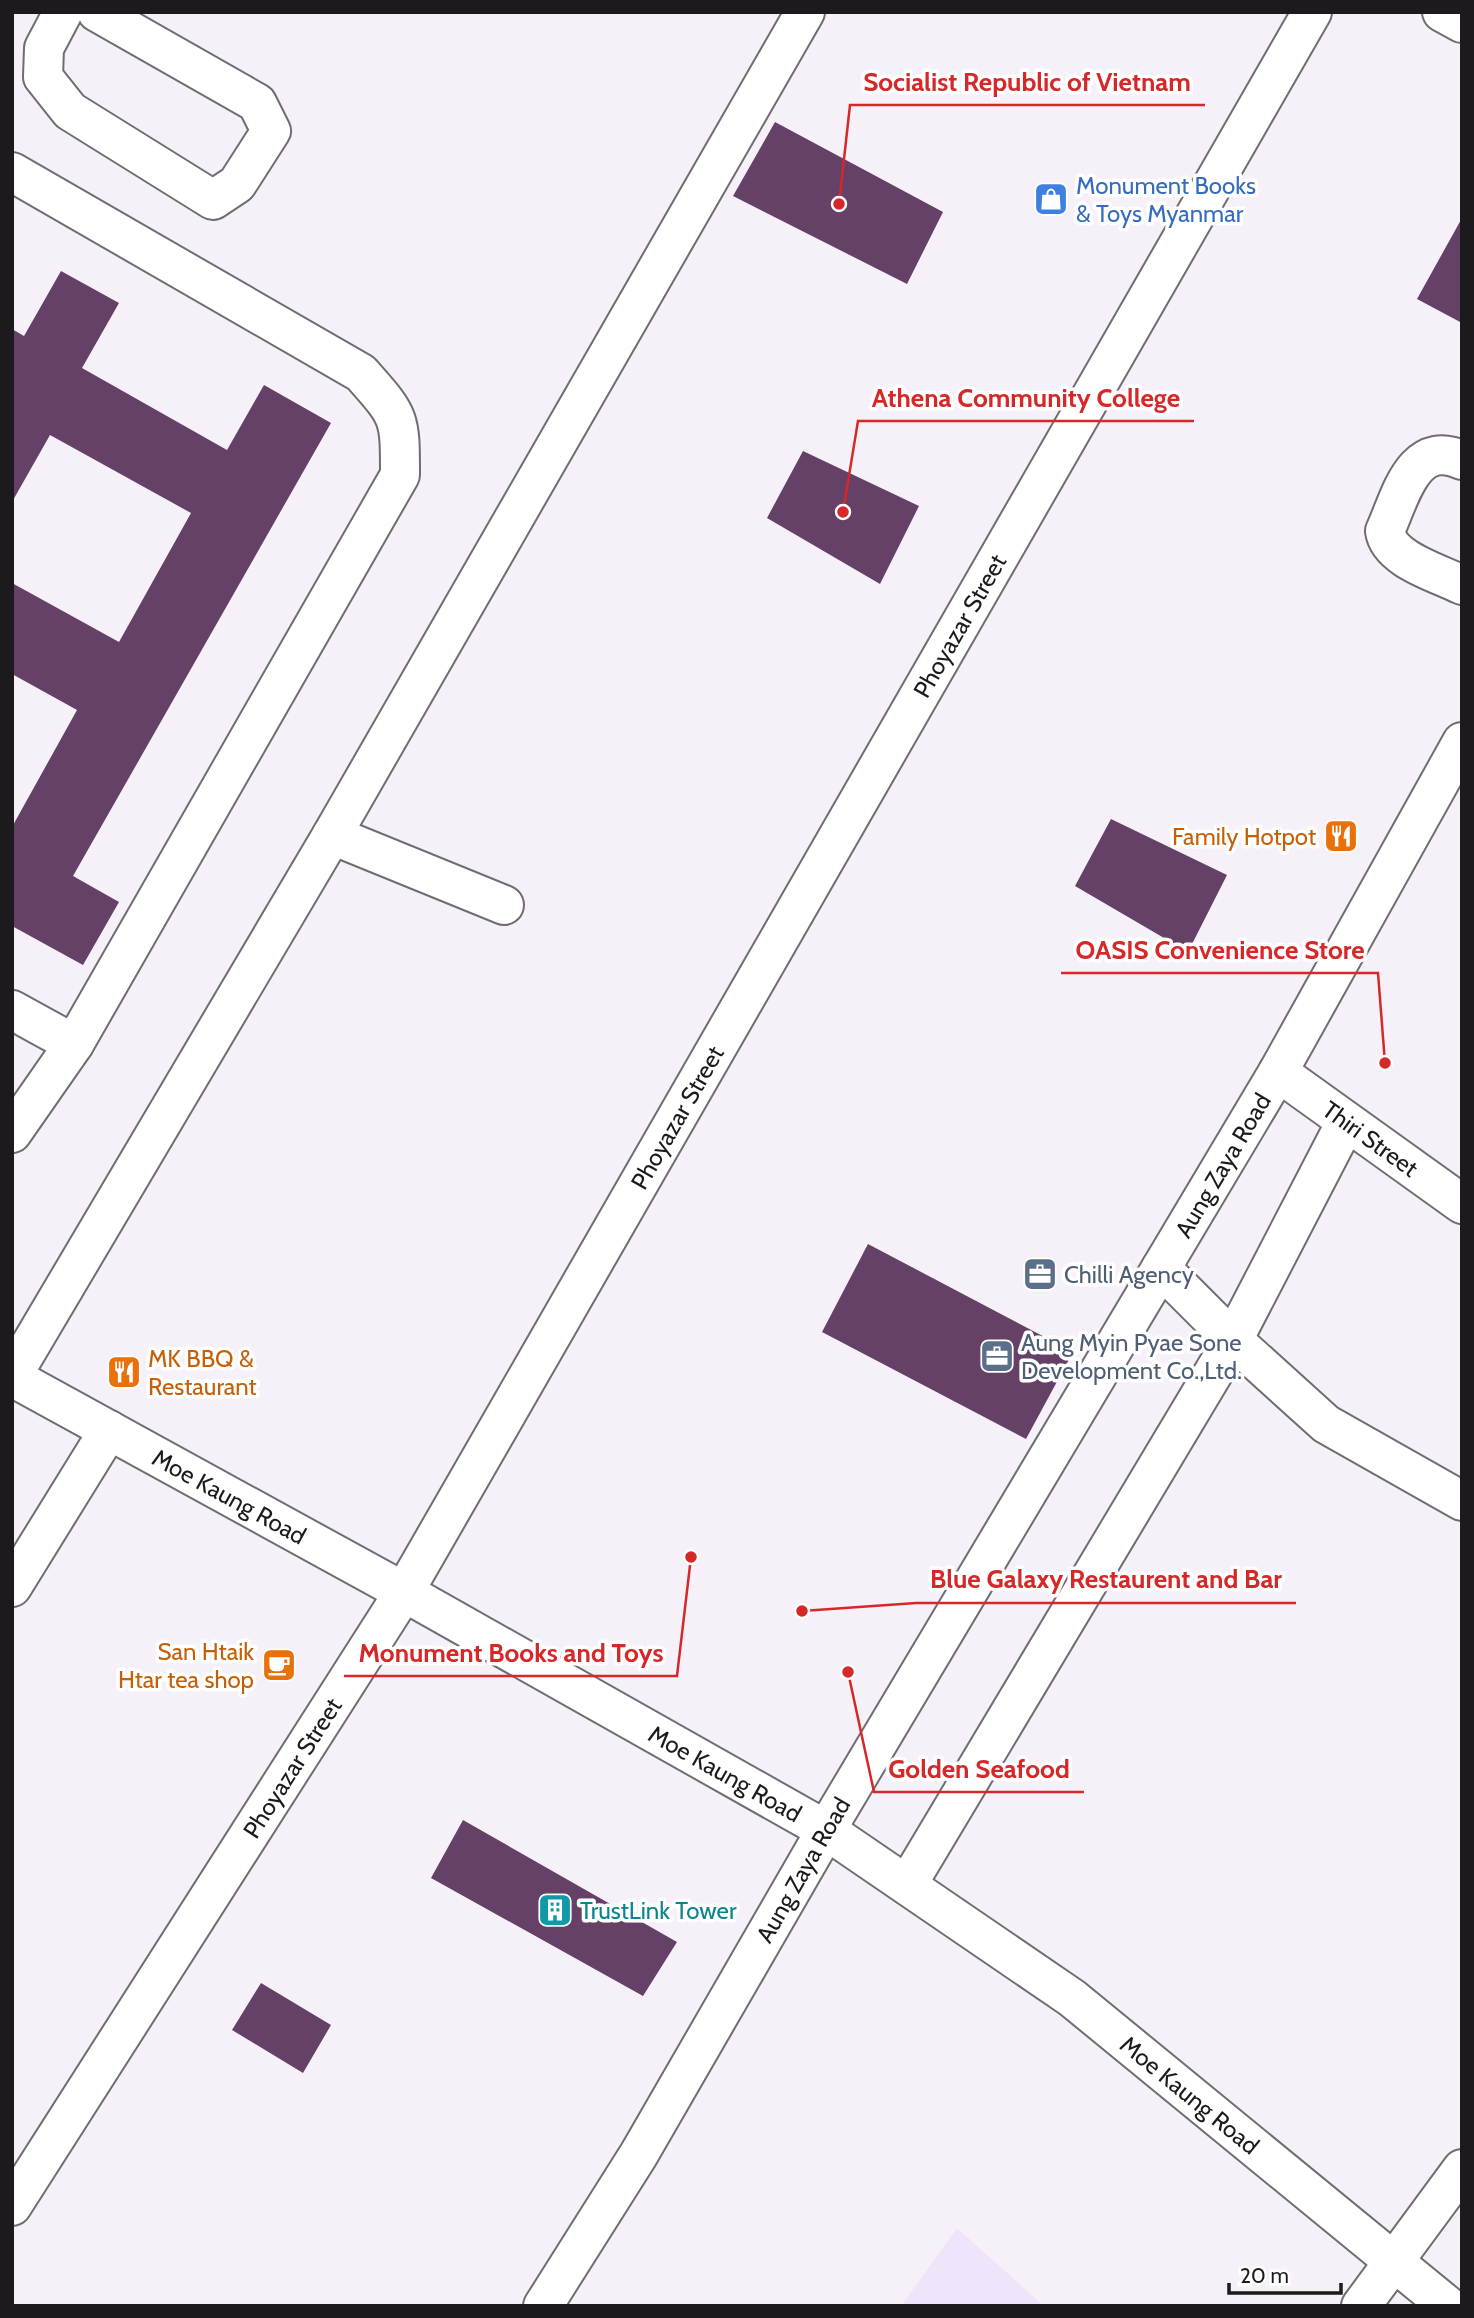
<svg xmlns="http://www.w3.org/2000/svg" width="1474" height="2318" font-family="Cabin,sans-serif">
  <style>
    .education { fill: #eee5fa }
    .building { fill: #654167 }
    .lines { fill: none; stroke-linecap: round; stroke-linejoin: round }
    .minor-casing { stroke: #716c74; stroke-width: 42 }
    .major-casing { stroke: #716c74; stroke-width: 42 }
    .minor { stroke: #fff; stroke-width: 38 }
    .major { stroke: #fff; stroke-width: 38 }
    .labels { text-anchor: middle; dominant-baseline: central; stroke-width: 7; stroke-linejoin: round; paint-order: stroke }
    .shop-label { font-size: 24px; fill: #366cbe; stroke: #fff; text-anchor: start }
    .street-label { font-size: 24px; fill: #1c1a1d; stroke: #fff }
    .food-label { font-size: 24px; fill: #c56008; stroke: #fff; text-anchor: end }
    .service-label { font-size: 24px; fill: #4e5e75; stroke: #fff; text-anchor: start }
    .culture-label { font-size: 24px; fill: #0d838f; stroke: #fff; text-anchor: start }
    .leader { fill: none; stroke: #d62828; stroke-width: 2.5 }
    .callout-dot { fill: #d62828; stroke: #fff; stroke-width: 2.5 }
    .callout-label { font-size: 26px; text-anchor: middle; font-weight: bold; fill: #d62828; stroke: #fff; stroke-width: 7; stroke-linejoin: round; paint-order: stroke }
  </style>
  <rect width="100%" height="100%" fill="#f6f1f9"/>
  <!-- education -->
  <path class="education" d="M957,2228L1044,2306H901Z"/>
  <!-- building -->
  <path class="building" d="M775,122L943,212L907,284L733,196Z
    M1462,218V323L1417,299Z
    M61,271L119,303L82,368L227,450L264,385L331,423L73,876L119,902L83,965L12,926V827L77,710L12,674V583L119,642L191,513L50,435L12,502V329L24,336Z
    M803,451L919,506L880,584L767,518Z
    M1111,819L1227,875L1188,952L1075,886Z
    M868,1244L1073,1352L1026,1439L822,1332Z
    M463,1820L677,1942L643,1996L431,1878Z
    M261,1983L331,2025L303,2073L232,2030Z"/>
  <g class="lines">
    <!-- minor casing -->
    <g class="minor-casing">
      <g id="minor">
        <path d="M63,12L44,48L43,77L70,111L213,200L237,184L271,131L257,103L97,12"/>
        <path d="M1442,12L1462,23"/>
        <path d="M12,172L361,373C400,417 400,416 400,475L74,1044L12,1133"/>
        <path d="M1462,460C1413,438 1401,496 1385,531C1389,560 1439,573 1462,585"/>
        <path d="M332,835L504,905"/>
        <path d="M12,1010L74,1044"/>
        <path id="s1" d="M1278,1072L1462,1204"/>
        <path d="M1161,1268L1233,1340L1326,1424L1462,1501"/>
        <path d="M12,1376L332,835L805,12"/>
        <path d="M12,1587L109,1430"/>
        <path id="s2" d="M826,1830L1278,1072L1462,742"/>
        <path d="M907,1885L1233,1340L1346,1122"/>
        <path id="s3" d="M12,2206L404,1592L1312,12"/>
        <path d="M1361,2306L1462,2169"/>
      </g>
    </g>
    <!-- major casing -->
    <g class="major-casing">
      <g id="major">
        <path id="s4" d="M12,1377L404,1592L826,1830L1072,1998L1448,2306"/>
        <path d="M543,2306L639,2154L826,1830"/>
      </g>
    </g>
    <!-- minor -->
    <use href="#minor" class="minor"/>
    <!-- major -->
    <use href="#major" class="major"/>
  </g>
  <!-- icons -->
  <defs>
    <g id="shop-square" transform="scale(1.75)"><rect x="-9" y="-9" width="18" height="18" rx="4" fill="#3f7fe0" stroke="#fff"/><path d="M-5-2.5h2.3a2.7 3.5 0 0 1 5.4 0H5L5.5 6h-11ZM-1.5-2.5h3a1.5 2.3 0 0 0-3 0Z" fill="#fff"/></g>
    <g id="restaurant-square" transform="scale(1.75)"><rect x="-9" y="-9" width="18" height="18" rx="4" fill="#e8710a" stroke="#fff"/><path d="M-5-6h1v4h1v-4h1v4h1v-4h1v5L-1.5 .5V6h-2V.5L-5-1ZM5-6V6H3V1.5H1.5Q1.5-4 5-6Z" fill="#fff"/></g>
    <g id="office-square" transform="scale(1.75)"><rect x="-9" y="-9" width="18" height="18" rx="4" fill="#5c6f8a" stroke="#fff"/><path d="M-6-3h4V-5.5h4V-3h4V5H-6ZM-1-4.5V-3h2v-1.5ZM-6 0V1H6V0Z" fill="#fff"/></g>
    <g id="cafe-square" transform="scale(1.75)"><rect x="-9" y="-9" width="18" height="18" rx="4" fill="#e8710a" stroke="#fff"/><path d="M-5.5-4.5H6V0H3Q3 3.5 0 3.5H-2.5Q-5.5 3.5-5.5 0ZM3-3.2v2h1.7v-2ZM-6 4.5H4V6H-6Z" fill="#fff"/></g>
    <g id="building-square" transform="scale(1.75)"><rect x="-9" y="-9" width="18" height="18" rx="4" fill="#0f9aa8" stroke="#fff"/><path d="M-4-6H4V6H1V3H-1V6H-4ZM-2.5-4.3h1.7v1.8h-1.7ZM.8-4.3h1.7v1.8H.8ZM-2.5-1h1.7V.8h-1.7ZM.8-1h1.7V.8H.8Z" fill="#fff"/></g>
  </defs>
  <g fill-rule="evenodd">
    <use href="#shop-square" x="1051" y="199"/>
    <use href="#restaurant-square" x="1341" y="836"/>
    <use href="#office-square" x="1040" y="1274"/>
    <use href="#office-square" x="997" y="1356"/>
    <use href="#restaurant-square" x="124" y="1372"/>
    <use href="#cafe-square" x="279" y="1665"/>
    <use href="#building-square" x="555" y="1910"/>
  </g>
  <g class="labels">
    <!-- shop labels -->
    <g class="shop-label">
      <text x="1076" y="185">Monument Books<tspan x="1076" dy="28">&amp; Toys Myanmar</tspan></text>
    </g>
    <!-- street labels -->
    <g class="street-label">
      <text stroke="none"><textPath href="#s3" startOffset="1843">Phoyazar Street</textPath></text>
      <text stroke="none"><textPath href="#s3" startOffset="1276">Phoyazar Street</textPath></text>
      <text stroke="none"><textPath href="#s1" startOffset="114">Thiri Street</textPath></text>
      <text stroke="none"><textPath href="#s2" startOffset="774">Aung Zaya Road</textPath></text>
      <text stroke="none"><textPath href="#s4" startOffset="248">Moe Kaung Road</textPath></text>
      <text stroke="none"><textPath href="#s3" startOffset="520">Phoyazar Street</textPath></text>
      <text stroke="none"><textPath href="#s4" startOffset="816">Moe Kaung Road</textPath></text>
      <text transform="translate(803 1870) rotate(-60)">Aung Zaya Road</text>
      <text stroke="none"><textPath href="#s4" startOffset="1382">Moe Kaung Road</textPath></text>
    </g>
    <!-- food labels -->
    <g class="food-label">
      <text x="1316" y="836">Family Hotpot</text>
      <text x="148" y="1358" text-anchor="start">MK BBQ &amp;<tspan x="148" dy="28">Restaurant</tspan></text>
      <text x="254" y="1651">San Htaik<tspan x="254" dy="28">Htar tea shop</tspan></text>
    </g>
    <!-- service labels -->
    <g class="service-label">
      <text x="1064" y="1274">Chilli Agency</text>
      <text x="1021" y="1342">Aung Myin Pyae Sone<tspan x="1021" dy="28">Development Co.,Ltd.</tspan></text>
    </g>
    <!-- culture labels -->
    <g class="culture-label">
      <text x="580" y="1910">TrustLink Tower</text>
    </g>
  </g>
  <!-- callouts -->
  <path class="leader" d="M839 204L850 105H1205M843 512L858 421H1194M1385 1063L1378 973H1061M802 1611L916 1603H1296M691 1557L677 1676H344M848 1672L874 1792H1084"/>
  <g class="callout-dot">
    <circle cx="839" cy="204" r="7"/>
    <circle cx="843" cy="512" r="7"/>
    <circle cx="1385" cy="1063" r="7"/>
    <circle cx="802" cy="1611" r="7"/>
    <circle cx="691" cy="1557" r="7"/>
    <circle cx="848" cy="1672" r="7"/>
  </g>
  <g class="callout-label">
    <text x="1027" y="91">Socialist Republic of Vietnam</text>
    <text x="1026" y="407">Athena Community College</text>
    <text x="1220" y="959">OASIS Convenience Store</text>
    <text x="1106" y="1588">Blue Galaxy Restaurent and Bar</text>
    <text x="511" y="1662">Monument Books and Toys</text>
    <text x="979" y="1778">Golden Seafood</text>
  </g>
  <!-- border -->
  <rect width="1474" height="2318" fill="none" stroke="#1c1a1d" stroke-width="28"/>
  <!-- scale -->
  <path d="M1229 2283v10h112v-10" fill="none" stroke="#1c1a1d" stroke-width="3.5"/>
  <text x="1240" y="2283" font-size="21" fill="#1c1a1d" stroke="#ffffff" stroke-width="5" paint-order="stroke">20 m</text>
</svg>
